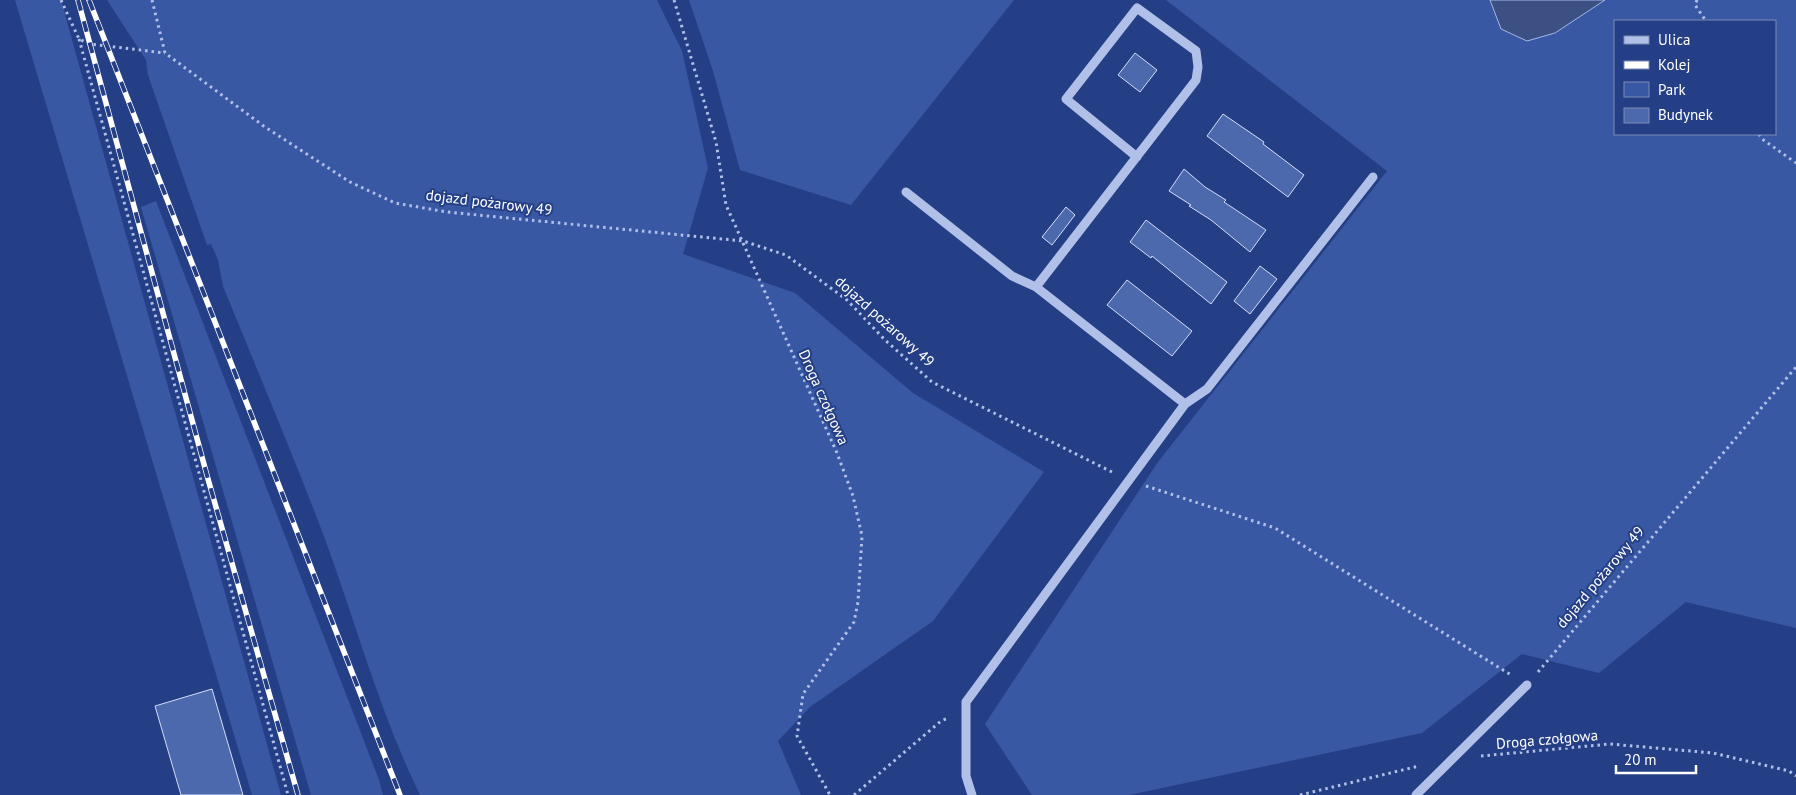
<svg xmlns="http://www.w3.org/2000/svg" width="1796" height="795" font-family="'PT Sans',sans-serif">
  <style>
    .green { fill: #3958a3; fill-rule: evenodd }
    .water { fill: #3d5084; stroke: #a4b8e9 }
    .building { fill: #4d69ae; stroke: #d3ddf7 }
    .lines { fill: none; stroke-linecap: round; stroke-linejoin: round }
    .path { stroke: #b0c0e8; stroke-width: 3; stroke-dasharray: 2.5 4; stroke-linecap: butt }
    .minor { stroke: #b0c0e8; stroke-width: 9 }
    .rail-casing { stroke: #fff; stroke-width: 5.5 }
    .rail { stroke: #253f86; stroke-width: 4; stroke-dasharray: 11; stroke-linecap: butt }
    .labels { text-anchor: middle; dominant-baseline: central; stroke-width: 4; stroke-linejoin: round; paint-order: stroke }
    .street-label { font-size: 15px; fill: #fff; stroke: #253f86 }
  </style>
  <rect width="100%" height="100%" fill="#253f86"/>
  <!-- green -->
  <path class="green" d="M15,0H61L281,795H252Z
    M107,0H657L682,51L708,168L683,254L795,293L913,393L1044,472L933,621L810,707L778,741L801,795H420C380,713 356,624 325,539C293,454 257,370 223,286L218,260L211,244L207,245L148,75L146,60Z
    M689,0H1014L851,205L740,170L713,71Z
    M1166,0H1490L1501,29L1555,33L1605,0H1796V628L1686,602L1599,673L1522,654L1422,733L1129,795H1032L985,724L1158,462L1387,171ZM1615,21H1775V134H1615Z
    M156,201L379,780L383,795H311L141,207Z"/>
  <!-- water -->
  <path class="water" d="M1490,0H1605L1555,33L1527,41L1501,29Z"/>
  <!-- building -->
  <path class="building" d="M1135,53L1157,70L1140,92L1118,75Z
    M1223,114L1264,142L1263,144L1304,175L1288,197L1207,136Z
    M1184,169L1205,187L1226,200L1224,202L1266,230L1250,252L1211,220L1189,206L1191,205L1169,191Z
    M1066,207L1075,215L1052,245L1042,237Z
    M1146,220L1227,282L1211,304L1152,256L1151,258L1130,242Z
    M1260,266L1277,279L1250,314L1234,301Z
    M1127,280L1192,331L1172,356L1107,305Z
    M212,689L243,795H181L155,706Z"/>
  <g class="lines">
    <!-- path -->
    <path class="path" d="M61,0L79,39L90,44L165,53
      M152,0L165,53L265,127L350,182L395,203L447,212L743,241L786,255L847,300L885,340L932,382L1112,472
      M674,0L716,142L726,205L837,453L853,496L862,536L858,602L854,622L803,694L797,736L830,795
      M1697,0L1695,5L1706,21
      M79,39L288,795
      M1759,134L1762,139L1796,163
      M1146,486L1275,528L1511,675
      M1538,672L1796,367
      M1481,756L1610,744L1713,753L1789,771L1796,776
      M854,795L941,721L948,718
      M1300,795L1419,766"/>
    <!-- minor -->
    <path class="minor" d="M1137,157L1066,99L1137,8L1196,51L1198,67L1196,80L1036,287L1185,404
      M906,192L1012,276L1036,287
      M972,795L966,776V702L1185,404L1207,389L1373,177
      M1416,795L1527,685"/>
    <!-- rail casing -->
    <g class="rail-casing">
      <path id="rail" d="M78,0L208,479L298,795
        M89,0L400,795"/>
    </g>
    <!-- rail -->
    <use href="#rail" class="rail"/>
  </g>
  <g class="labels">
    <!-- street labels -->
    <g class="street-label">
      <text transform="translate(489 202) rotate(7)">dojazd pożarowy 49</text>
      <text transform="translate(885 321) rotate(42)">dojazd pożarowy 49</text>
      <text transform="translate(824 397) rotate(66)">Droga czołgowa</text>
      <text transform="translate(1600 577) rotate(-50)">dojazd pożarowy 49</text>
      <text transform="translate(1547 739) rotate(-5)">Droga czołgowa</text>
    </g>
  </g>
  <!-- legend -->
  <rect x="1614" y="20" width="162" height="115" fill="#253f86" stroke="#7c8cb6"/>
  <rect x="1624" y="36" width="25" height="8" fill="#b0c0e8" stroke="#7c8cb6"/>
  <text x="1658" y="45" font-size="15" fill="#ffffff">Ulica</text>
  <rect x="1624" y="61" width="25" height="8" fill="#ffffff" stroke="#7c8cb6"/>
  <text x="1658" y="70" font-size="15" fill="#ffffff">Kolej</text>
  <rect x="1624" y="82" width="25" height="15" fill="#3958a3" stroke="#7c8cb6"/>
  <text x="1658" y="95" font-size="15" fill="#ffffff">Park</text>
  <rect x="1624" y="108" width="25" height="15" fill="#4d69ae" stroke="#7c8cb6"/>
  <text x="1658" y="120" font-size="15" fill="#ffffff">Budynek</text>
  <!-- scale -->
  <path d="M1616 765v8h80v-8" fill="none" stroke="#ffffff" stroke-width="2.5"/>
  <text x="1624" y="765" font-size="15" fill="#ffffff" stroke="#253f86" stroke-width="4" paint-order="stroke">20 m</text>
</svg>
